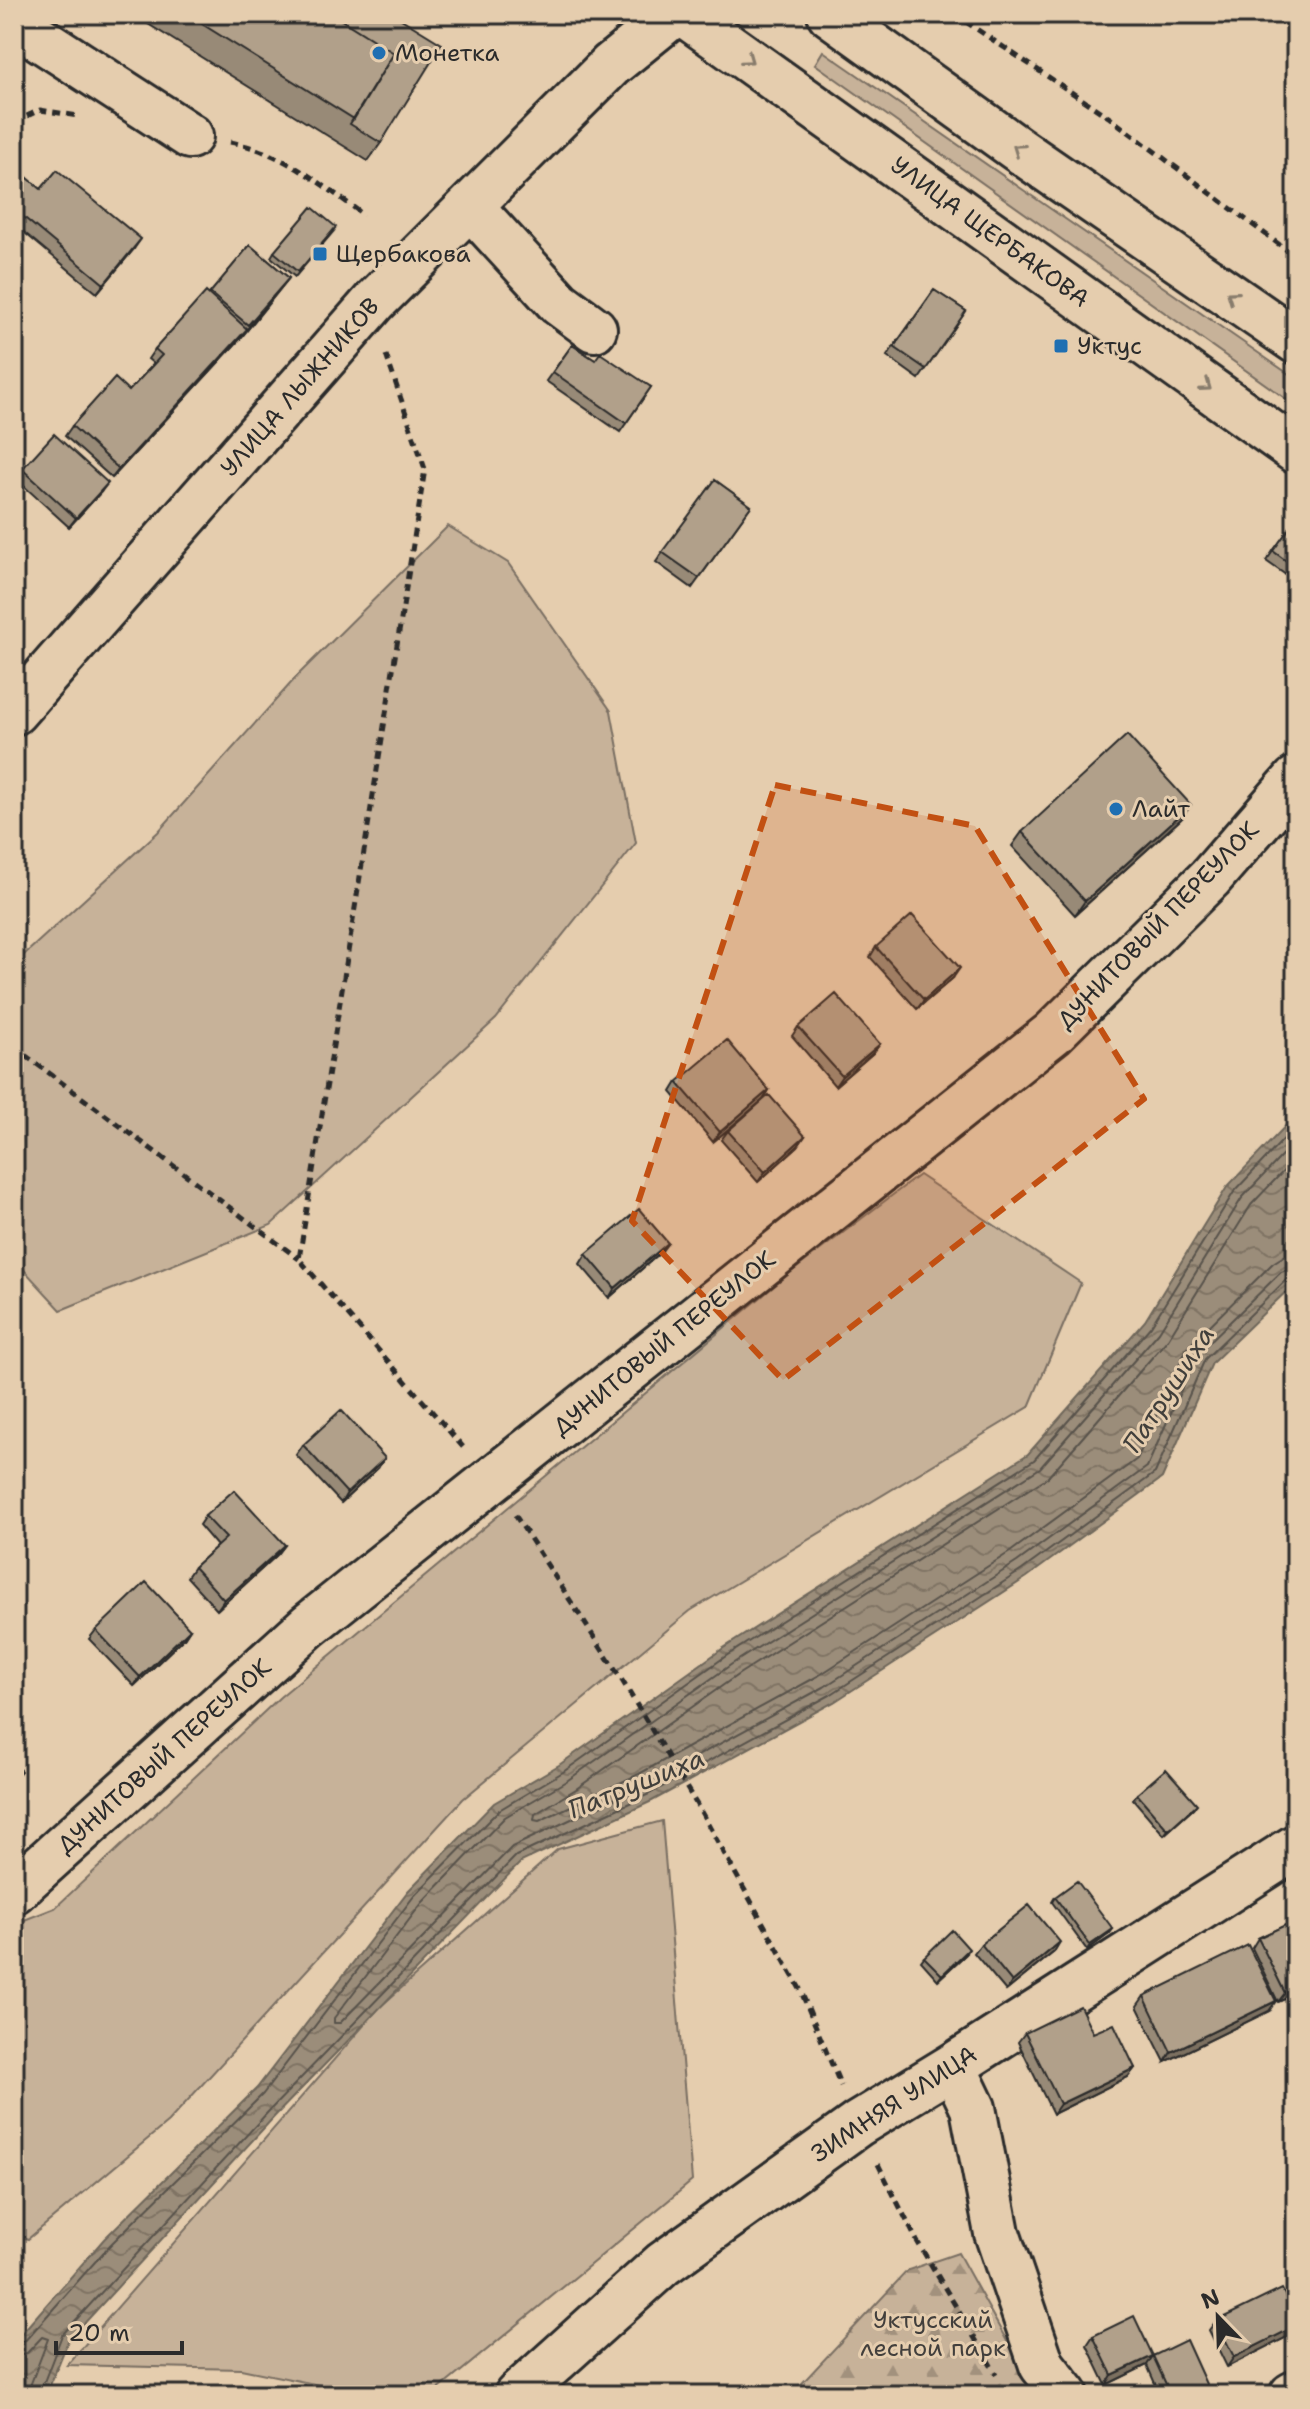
<svg xmlns="http://www.w3.org/2000/svg" width="1310" height="2409" font-family="'Shantell Sans',sans-serif">
  <style>
    .green { fill: #c7b299; stroke: #796e62; stroke-width: 2 }
    .forest { fill: url(#forest-firs); stroke: #796e62; stroke-width: 2 }
    .water { fill: url(#water-waves); stroke: #6e665a; stroke-width: 2 }
    .lines { fill: none; stroke-linecap: round; stroke-linejoin: round }
    .shore { stroke: #58524b; stroke-width: 2 }
    .minor-casing { stroke: #2b2b2b; stroke-width: 50 }
    .major-casing { stroke: #2b2b2b; stroke-width: 50 }
    .path { stroke: #2b2b2b; stroke-width: 5; stroke-dasharray: 8 6; stroke-linecap: butt }
    .minor { stroke: #e5cdae; stroke-width: 44 }
    .major { stroke: #e5cdae; stroke-width: 44 }
    .wall { fill: #988a77; stroke: #2b2b2b; stroke-width: 2 }
    .shaded-wall { fill: #7c7061; stroke: #2b2b2b; stroke-width: 2 }
    .building { fill: #b1a08a; stroke: #2b2b2b; stroke-width: 2 }
    .oneway { stroke: #887c6c }
    .marked { fill: #c25012; fill-opacity: 0.2; stroke: #c25012; stroke-width: 6; stroke-dasharray: 16 10; stroke-linejoin: round }
    .poi-dot { fill: #1f6fb2; stroke: #e5cdae; stroke-width: 3 }
    .labels { text-anchor: middle; dominant-baseline: central; stroke-width: 6; stroke-linejoin: round; paint-order: stroke }
    .poi-label { font-size: 24px; fill: #2b2b2b; stroke: #e5cdae; text-anchor: start }
    .street-label { font-size: 24px; fill: #2b2b2b; stroke: #e5cdae }
    .park-label { font-size: 24px; fill: #423f3c; stroke: #e5cdae }
    .water-label { font-size: 26px; font-style: italic; fill: #413f3b; stroke: #e5cdae }
  </style>
  <defs>
    <pattern id="forest-firs" width="22" height="20" patternUnits="userSpaceOnUse" patternTransform="scale(2)"><rect width="22" height="20" fill="#c7b299"/><path d="M5 1l3.5 6h-7zM16 11l3.5 6h-7z" fill="#a2917d"/></pattern>
    <pattern id="water-waves" width="16" height="10" patternUnits="userSpaceOnUse" patternTransform="scale(2)"><rect width="16" height="10" fill="#9b8d7a"/><path d="M0 5q4-4 8 0t8 0" fill="none" stroke="#7f7364"/></pattern>
  </defs>
  <rect width="100%" height="100%" fill="#e5cdae"/>
  <filter id="ink" filterUnits="userSpaceOnUse"><feTurbulence type="fractalNoise" baseFrequency=".0125" numOctaves="2"/><feDisplacementMap in="SourceGraphic" scale="16" xChannelSelector="R" yChannelSelector="G"/><feConvolveMatrix kernelMatrix="1 2 1 2 8 2 1 2 1" color-interpolation-filters="sRGB"/></filter>
  <g filter="url(#ink)">
    <!-- green -->
    <path class="green" d="M823,51L1296,379V406L815,64Z
      M448,526L508,563L611,711L636,843L496,1019L271,1225L61,1310L14,1259V964L158,832L300,673Z
      M919,1175L1081,1283L1029,1407L690,1611L463,1799L168,2122L28,2239L14,2234V1924L55,1908L280,1697L790,1273Z
      M662,1821L692,2181L432,2395H368L241,2369L67,2365L380,2007L558,1849Z"/>
    <!-- forest -->
    <path class="forest" d="M958,2253L1033,2388V2395H791L908,2270Z"/>
    <!-- water -->
    <path class="water" d="M1296,1115V1282L1212,1363L1162,1478L1027,1577L834,1702L652,1801L521,1862L274,2117L68,2341L46,2395H14V2342L104,2239L257,2088L408,1891L494,1803L559,1765L722,1649L1028,1454L1145,1321L1227,1187Z"/>
    <g class="lines">
      <!-- shore -->
      <path class="shore" d="M1296,1141L1242,1198L1159,1332L1040,1468L732,1664L568,1780L505,1817L422,1903L334,2018V2023H340L512,1847L644,1785L824,1687L1017,1562L1147,1467L1197,1354L1281,1272L1296,1267
        M1296,1158L1251,1205L1168,1339L1048,1477L739,1674L576,1789L535,1814L534,1820L539,1821L639,1774L818,1676L1010,1552L1137,1459L1187,1348L1273,1263L1284,1256L1296,1255
        M14,2346L23,2343L110,2245L263,2094L414,1896L499,1810L563,1772L726,1656L1034,1460L1151,1326L1234,1192L1296,1126
        M14,2356L27,2353L42,2337L48,2339L30,2386L29,2395
        M39,2395L62,2335L268,2112L516,1856L649,1794L830,1695L1022,1570L1155,1473L1205,1359L1287,1279L1296,1277"/>
      <!-- minor casing -->
      <g class="minor-casing">
        <path id="minor" d="M14,22L190,136
          M471,207L559,303L594,329
          M14,1891L308,1626L1053,1033L1210,878L1296,779
          M953,2066L973,2108L997,2233L1042,2365L1066,2395
          M517,2395L663,2264L858,2124L953,2066L1296,1847
          M1292,2395L1296,2393"/>
      </g>
      <!-- major casing -->
      <g class="major-casing">
        <path id="major" d="M684,14L1296,451
          M830,14L1016,148L1296,341
          M14,712L375,301L611,65L674,14"/>
      </g>
      <!-- path -->
      <path class="path" d="M954,14L1110,118L1296,257
        M14,122L40,110L78,116
        M230,142C281,151 323,185 364,215
        M386,355L425,469L299,1259L463,1447
        M14,1047L299,1259
        M515,1515L623,1682L700,1810L800,1989L841,2086
        M878,2164L917,2241L996,2374"/>
      <!-- minor -->
      <use href="#minor" class="minor"/>
      <!-- major -->
      <use href="#major" class="major"/>
    </g>
    <!-- wall -->
    <path class="wall" d="M132,14H393L381,143L368,161Z
      M1276,14H1296V28Z
      M14,182L41,189L134,249L97,293L14,224Z
      M333,232L295,277L271,257L274,252Z
      M250,245L289,278L240,339L112,478L65,436L72,426L129,391L154,364L148,359L155,349L209,295Z
      M934,290L966,311L919,379L887,356Z
      M572,345L595,360L651,387L620,432L546,381Z
      M22,469L101,492L69,527L15,478Z
      M715,480L751,506L692,588L656,562Z
      M1296,519V582L1266,561Z
      M1181,819L1075,915L1012,846L1022,832Z
      M876,947L953,978L917,1009L870,957Z
      M798,1027L880,1044L873,1053L835,1086L792,1036Z
      M677,1082L769,1090L763,1100L713,1142L671,1092Z
      M728,1131L805,1136L798,1146L758,1182L721,1140Z
      M661,1252L609,1298L580,1264L586,1254Z
      M303,1445L378,1468L341,1503L296,1455Z
      M205,1516L285,1545L278,1554L217,1610L187,1577L194,1567L217,1546L199,1525Z
      M190,1629L184,1638L134,1686L89,1639L96,1630Z
      M1137,1794L1193,1809L1164,1835L1133,1799Z
      M1055,1897L1113,1929L1109,1934L1087,1950L1052,1902Z
      M1296,1920V1994L1278,2002L1252,1948L1258,1938Z
      M981,1944L1054,1952L1006,1991L974,1953Z
      M966,1954L938,1980L921,1961L924,1957Z
      M1144,1996L1269,2011L1165,2062L1137,2006Z
      M1025,2033H1093L1135,2068L1128,2077L1053,2114L1018,2042Z
      M1296,2317V2330L1293,2334L1227,2367L1209,2330L1216,2321Z
      M1093,2336L1153,2356L1211,2395H1160L1147,2365L1106,2385L1087,2345Z"/>
    <!-- shaded-wall -->
    <path class="shaded-wall" d="M141,239L134,249L97,293L104,284Z
      M289,278L240,339L112,478L119,469L243,334Z
      M108,483L101,492L69,527L76,518Z
      M1191,805L1181,819L1075,915L1085,901Z
      M960,968L953,978L917,1009L924,1000Z
      M880,1044L873,1053L835,1086L842,1076Z
      M769,1090L763,1100L713,1142L720,1132Z
      M805,1136L798,1146L758,1182L765,1172Z
      M668,1243L661,1252L609,1298L615,1288Z
      M385,1458L378,1468L341,1503L347,1493Z
      M285,1545L278,1554L217,1610L224,1600Z
      M190,1629L184,1638L134,1686L140,1677Z
      M1197,1804L1193,1809L1164,1835L1168,1830Z
      M1113,1929L1109,1934L1087,1950L1090,1945Z
      M1060,1942L1054,1952L1006,1991L1012,1982Z
      M969,1949L966,1954L938,1980L942,1975Z
      M1296,1987V1994L1278,2002L1285,1993Z
      M1276,2001L1269,2011L1165,2062L1171,2052Z
      M1135,2068L1128,2077L1053,2114L1060,2104Z
      M1296,2326V2330L1293,2334L1227,2367L1234,2357Z
      M1153,2356L1147,2365L1106,2385L1112,2375Z"/>
    <!-- building -->
    <path class="building" d="M186,14H332L394,53L354,119Z
      M332,14H393L442,44L381,143L350,124L394,53Z
      M57,170L141,239L104,284L14,209V182L22,173L41,189Z
      M312,207L336,227L298,272L274,252Z
      M250,245L289,278L248,325L210,293Z
      M934,290L966,311L926,369L894,347Z
      M206,292L247,329L119,469L72,426L115,378L129,391L162,355L155,349Z
      M572,345L595,360L600,353L651,387L626,423L553,372Z
      M54,434L108,483L76,518L22,469Z
      M715,480L751,506L699,578L662,552Z
      M1296,519V568L1273,551Z
      M1127,735L1191,805L1085,901L1022,832Z
      M912,915L960,968L924,1000L876,947Z
      M836,994L880,1044L842,1076L798,1027Z
      M727,1040L769,1090L720,1132L677,1082Z
      M769,1095L805,1136L765,1172L728,1131Z
      M639,1209L668,1243L615,1288L586,1254Z
      M341,1410L385,1458L347,1493L303,1445Z
      M234,1490L285,1545L224,1600L194,1567L226,1538L205,1516Z
      M146,1582L190,1629L140,1677L96,1630Z
      M14,1764L21,1771L14,1779Z
      M1166,1769L1197,1804L1168,1830L1137,1794Z
      M1077,1881L1113,1929L1090,1945L1055,1897Z
      M1029,1905L1060,1942L1012,1982L981,1944Z
      M1296,1920V1987L1285,1993L1258,1938Z
      M952,1930L969,1949L942,1975L924,1957Z
      M1248,1945L1276,2001L1171,2052L1144,1996Z
      M1080,2006L1093,2033L1114,2024L1135,2068L1060,2104L1025,2033Z
      M1282,2289L1296,2317V2326L1234,2357L1216,2321Z
      M1134,2316L1153,2356L1112,2375L1093,2336Z
      M1186,2340L1211,2395H1171L1153,2356Z"/>
    <!-- one-way arrows -->
    <defs><path id="oneway-chevron" d="M-2-3.5L2.5 0L-2 3.5" fill="none" stroke-width="1.6" stroke-linecap="round" stroke-linejoin="round" transform="scale(2)"/></defs>
    <g class="oneway">
      <use href="#oneway-chevron" transform="translate(748 59) rotate(36)"/>
      <use href="#oneway-chevron" transform="translate(1018 149) rotate(-145)"/>
      <use href="#oneway-chevron" transform="translate(1232 296) rotate(-145)"/>
      <use href="#oneway-chevron" transform="translate(1206 386) rotate(36)"/>
    </g>
  </g>
  <!-- marked area -->
  <path class="marked" d="M775,785L975,826L1144,1099L783,1380L632,1221Z"/>
  <!-- markers -->
  <g class="poi-dot">
    <circle cx="379" cy="53" r="8"/>
    <rect x="312" y="246" width="16" height="16" rx="4"/>
    <rect x="1053" y="338" width="16" height="16" rx="4"/>
    <circle cx="1116" cy="809" r="8"/>
  </g>
  <g class="labels">
    <!-- poi labels -->
    <g class="poi-label">
      <text x="395" y="53">Монетка</text>
      <text x="336" y="254">Щербакова</text>
      <text x="1077" y="346">Уктус</text>
      <text x="1132" y="809">Лайт</text>
    </g>
    <!-- street labels -->
    <g class="street-label">
      <text transform="translate(990 232) rotate(36)">УЛИЦА ЩЕРБАКОВА</text>
      <text transform="translate(300 387) rotate(-49)">УЛИЦА ЛЫЖНИКОВ</text>
      <text transform="translate(1158 925) rotate(-46)">ДУНИТОВЫЙ ПЕРЕУЛОК</text>
      <text transform="translate(664 1343) rotate(-39)">ДУНИТОВЫЙ ПЕРЕУЛОК</text>
      <text transform="translate(164 1756) rotate(-42)">ДУНИТОВЫЙ ПЕРЕУЛОК</text>
      <text transform="translate(894 2104) rotate(-33)">ЗИМНЯЯ УЛИЦА</text>
    </g>
    <!-- park labels -->
    <g class="park-label">
      <text x="933" y="2320">Уктусский<tspan x="933" dy="28">лесной парк</tspan></text>
    </g>
    <!-- water labels -->
    <g class="water-label">
      <text transform="translate(1168 1389) rotate(-57)">Патрушиха</text>
      <text transform="translate(636 1783) rotate(-22)">Патрушиха</text>
    </g>
  </g>
  <!-- margin -->
  <rect width="1310" height="2409" fill="none" stroke="#e5cdae" stroke-width="48"/>
  <rect x="24" y="24" width="1262" height="2361" fill="none" stroke="#2b2b2b" stroke-width="3" filter="url(#ink)"/>
  <!-- north arrow -->
  <g transform="translate(1218 2317) rotate(337)" stroke="#e5cdae" stroke-width="6" paint-order="stroke">
  <path d="M0-6L14 30L0 20L-14 30Z" fill="#2b2b2b"/>
  <text y="-12" font-size="22" font-weight="bold" text-anchor="middle" fill="#2b2b2b">N</text>
  </g>
  <!-- scale -->
  <path d="M56 2341v12h126v-12" fill="none" stroke="#2b2b2b" stroke-width="4"/>
  <text x="68" y="2341" font-size="24" fill="#2b2b2b" stroke="#e5cdae" stroke-width="6" paint-order="stroke">20 m</text>
</svg>
